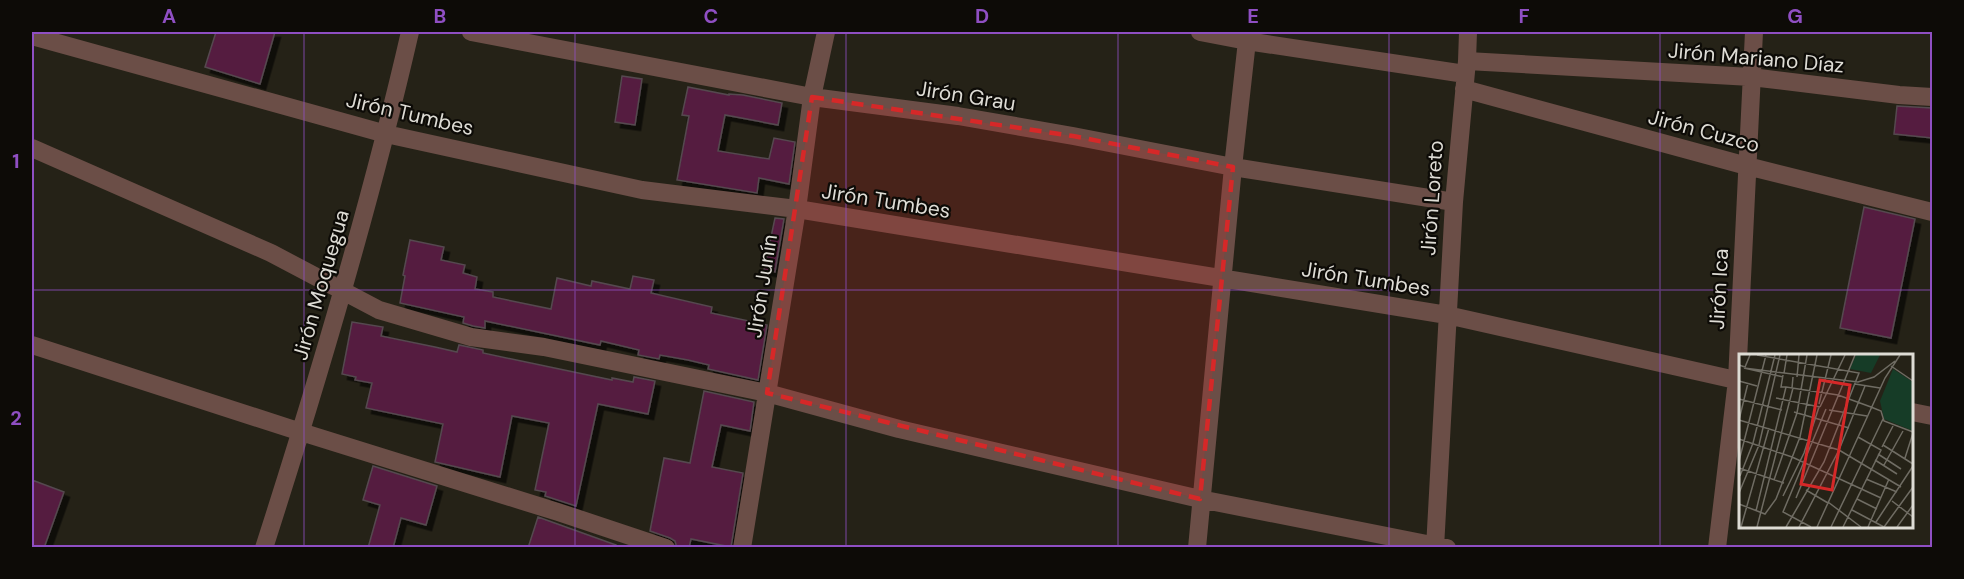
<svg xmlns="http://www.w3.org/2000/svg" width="1964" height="579" font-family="'DM Sans',sans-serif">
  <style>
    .building { fill: #541e40; stroke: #55484f; stroke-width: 1.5; filter: url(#shadow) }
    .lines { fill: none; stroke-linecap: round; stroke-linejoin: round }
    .minor { stroke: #6b4e47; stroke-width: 18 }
    .marked { fill: #d62828; fill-opacity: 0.2; stroke: #d62828; stroke-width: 4.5; stroke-dasharray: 12 8; stroke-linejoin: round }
    .grid { fill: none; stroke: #8f4fc3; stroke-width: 1.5; stroke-opacity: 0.55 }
    .labels { text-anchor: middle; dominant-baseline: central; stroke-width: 4.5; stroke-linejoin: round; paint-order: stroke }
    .street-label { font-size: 21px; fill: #dedcd5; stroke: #0d0b07 }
    .inset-road { fill: none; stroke: #6f6c63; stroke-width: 1.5 }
    .view { fill: #d62828; fill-opacity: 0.15; stroke: #d62828; stroke-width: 3 }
    .inset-edge { fill: none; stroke: #dedcd5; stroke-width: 3 }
    .neatline { fill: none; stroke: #8f4fc3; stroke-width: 2 }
    .grid-label { font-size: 20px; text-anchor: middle; font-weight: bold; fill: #8f4fc3 }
  </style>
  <defs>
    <filter id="shadow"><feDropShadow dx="5.5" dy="5.5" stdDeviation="0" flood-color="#0009"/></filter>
  </defs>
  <rect width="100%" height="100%" fill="#252217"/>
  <!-- building -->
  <path class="building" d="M216,32H275L260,84L205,67Z
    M622,76L642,79L635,125L615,122Z
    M688,87L729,95V94L743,95L782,103L778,125L725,115L718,151L769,159L774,138L795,142L789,184L759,178L757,193L677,180L689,116L682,115Z
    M1897,106L1932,108V138L1894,134Z
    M1864,207L1915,219L1891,338L1840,328Z
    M775,218L784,219L775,272L764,270Z
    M410,240L444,247L441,260L465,265L463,273L477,277L475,289L493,292V297L551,309L557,278L591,286L592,281L630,289L633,276L654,280L651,293L712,307L711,313L767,325L758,380L708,369L709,365L688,360L660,355L659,359L638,355L639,350L601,341L600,345L485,321V328L473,326L463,323L464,317L400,303L405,276L403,275Z
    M352,322L383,327L381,336L435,347L457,352L459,345L483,350V353L612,380V378L633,382L634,377L655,381L648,414L598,404L576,506L545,496L546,492L535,490L549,423L512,416L500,477L435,462L443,424L366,408L372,383L355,380L356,377L342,374Z
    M704,391L754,402L750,431L721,425L712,467L743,473L731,547L691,539L689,548H677L675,541L670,538L650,531L664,458L690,463Z
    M373,466L437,486L426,525L401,518L393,548H368L380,505L363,500Z
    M32,480L64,492L44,548H32Z
    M538,517L616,545L615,548H528Z"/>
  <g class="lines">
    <!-- minor -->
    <path class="minor" d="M471,32L812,97L958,116L1073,136L1233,167L1454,202
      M1200,32L1247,41L1465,74
      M32,36L386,134L642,190L797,209L1447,315L1740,381
      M1467,61L1751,77L1899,95L1932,97
      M1464,89L1747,166L1932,212
      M32,148L271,253L379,310L471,337L544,347L767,393L899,429L1200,499L1447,548
      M32,345L301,432L558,512L666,548
      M1912,412L1932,416
      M264,548C319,377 370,206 410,32
      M742,548L797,209L812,97L826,32
      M1197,548L1233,167L1248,32
      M1435,548L1454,202L1467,61L1468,32
      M1717,548L1737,380L1754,32"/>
  </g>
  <!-- marked area -->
  <path class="marked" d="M812,97L1073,136L1233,167L1200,499L767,393Z"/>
  <!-- grid -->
  <path class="grid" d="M304,32V548M575,32V548M846,32V548M1118,32V548M1389,32V548M1660,32V548M32,290H1932"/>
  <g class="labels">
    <!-- street labels -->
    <g class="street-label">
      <text transform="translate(1756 58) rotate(5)">Jirón Mariano Díaz</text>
      <text transform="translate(966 96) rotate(9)">Jirón Grau</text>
      <text transform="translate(410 114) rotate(13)">Jirón Tumbes</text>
      <text transform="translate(1704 131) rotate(15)">Jirón Cuzco</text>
      <text transform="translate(1432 198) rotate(-86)">Jirón Loreto</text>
      <text transform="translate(886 201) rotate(9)">Jirón Tumbes</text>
      <text transform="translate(1366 279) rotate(9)">Jirón Tumbes</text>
      <text transform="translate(321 285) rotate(-74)">Jirón Moquegua</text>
      <text transform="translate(762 286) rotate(-81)">Jirón Junín</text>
      <text transform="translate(1719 289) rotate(-87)">Jirón Ica</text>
    </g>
  </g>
  <!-- overview -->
  <g transform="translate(1739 354)">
    <rect width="174" height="174" fill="#252217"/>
    <path d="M117,1H141L132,19L111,15ZM154,15L174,28V77L145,65L141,47Z" fill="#163c27"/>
    <path class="inset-road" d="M18,1L120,19L85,108L47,173M0,11L6,13L11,1M152,12L174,27M45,19L48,1M44,21L42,33H47L53,34L54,23M44,23L5,14L119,28L135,23L156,7M58,23L60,1M0,27L18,32M116,30L141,34M53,34L99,41L132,53L142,57L145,67L174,78M37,44L81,53M0,45L43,56M80,50L92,1M81,53L106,1M90,56L128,62M55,58L110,74M0,66L100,96L162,133M0,66L9,29M0,85L53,103L142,144M144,91L174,110M143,93L154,72M139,100L162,115M166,104L174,79M136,106L158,120M0,107L27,1M145,111L164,77M0,114L45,129M1,122L14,89L36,1M127,125L158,138M35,126L58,59L68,1M67,136L89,149M0,139L20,91L41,1M44,142L65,99L80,53M57,144L116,1M118,145L138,155M153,147L174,163M89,148L122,173M0,150L26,160L37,145L61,83L78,1M113,156L145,173M17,157L47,33M137,168L174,112M2,173L30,74M18,173L54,34M60,173L100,96L126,32M72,173L44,158L87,55M78,173L146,24L161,1M92,173L144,65M104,173L142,96L119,83M129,173L150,125M145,173L174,133M158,173L174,151"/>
    <path class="view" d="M81,26L111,31L93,136L62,130Z"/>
    <rect width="174" height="174" class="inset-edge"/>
  </g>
  <!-- border -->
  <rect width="1964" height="579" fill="none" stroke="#0d0b07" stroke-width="66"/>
  <rect x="33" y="33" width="1898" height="513" class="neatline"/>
  <g class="grid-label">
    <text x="169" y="23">A</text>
    <text x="440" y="23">B</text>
    <text x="711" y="23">C</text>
    <text x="982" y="23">D</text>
    <text x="1253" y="23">E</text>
    <text x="1524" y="23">F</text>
    <text x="1795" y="23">G</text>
    <text x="16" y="168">1</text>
    <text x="16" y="425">2</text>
  </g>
</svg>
